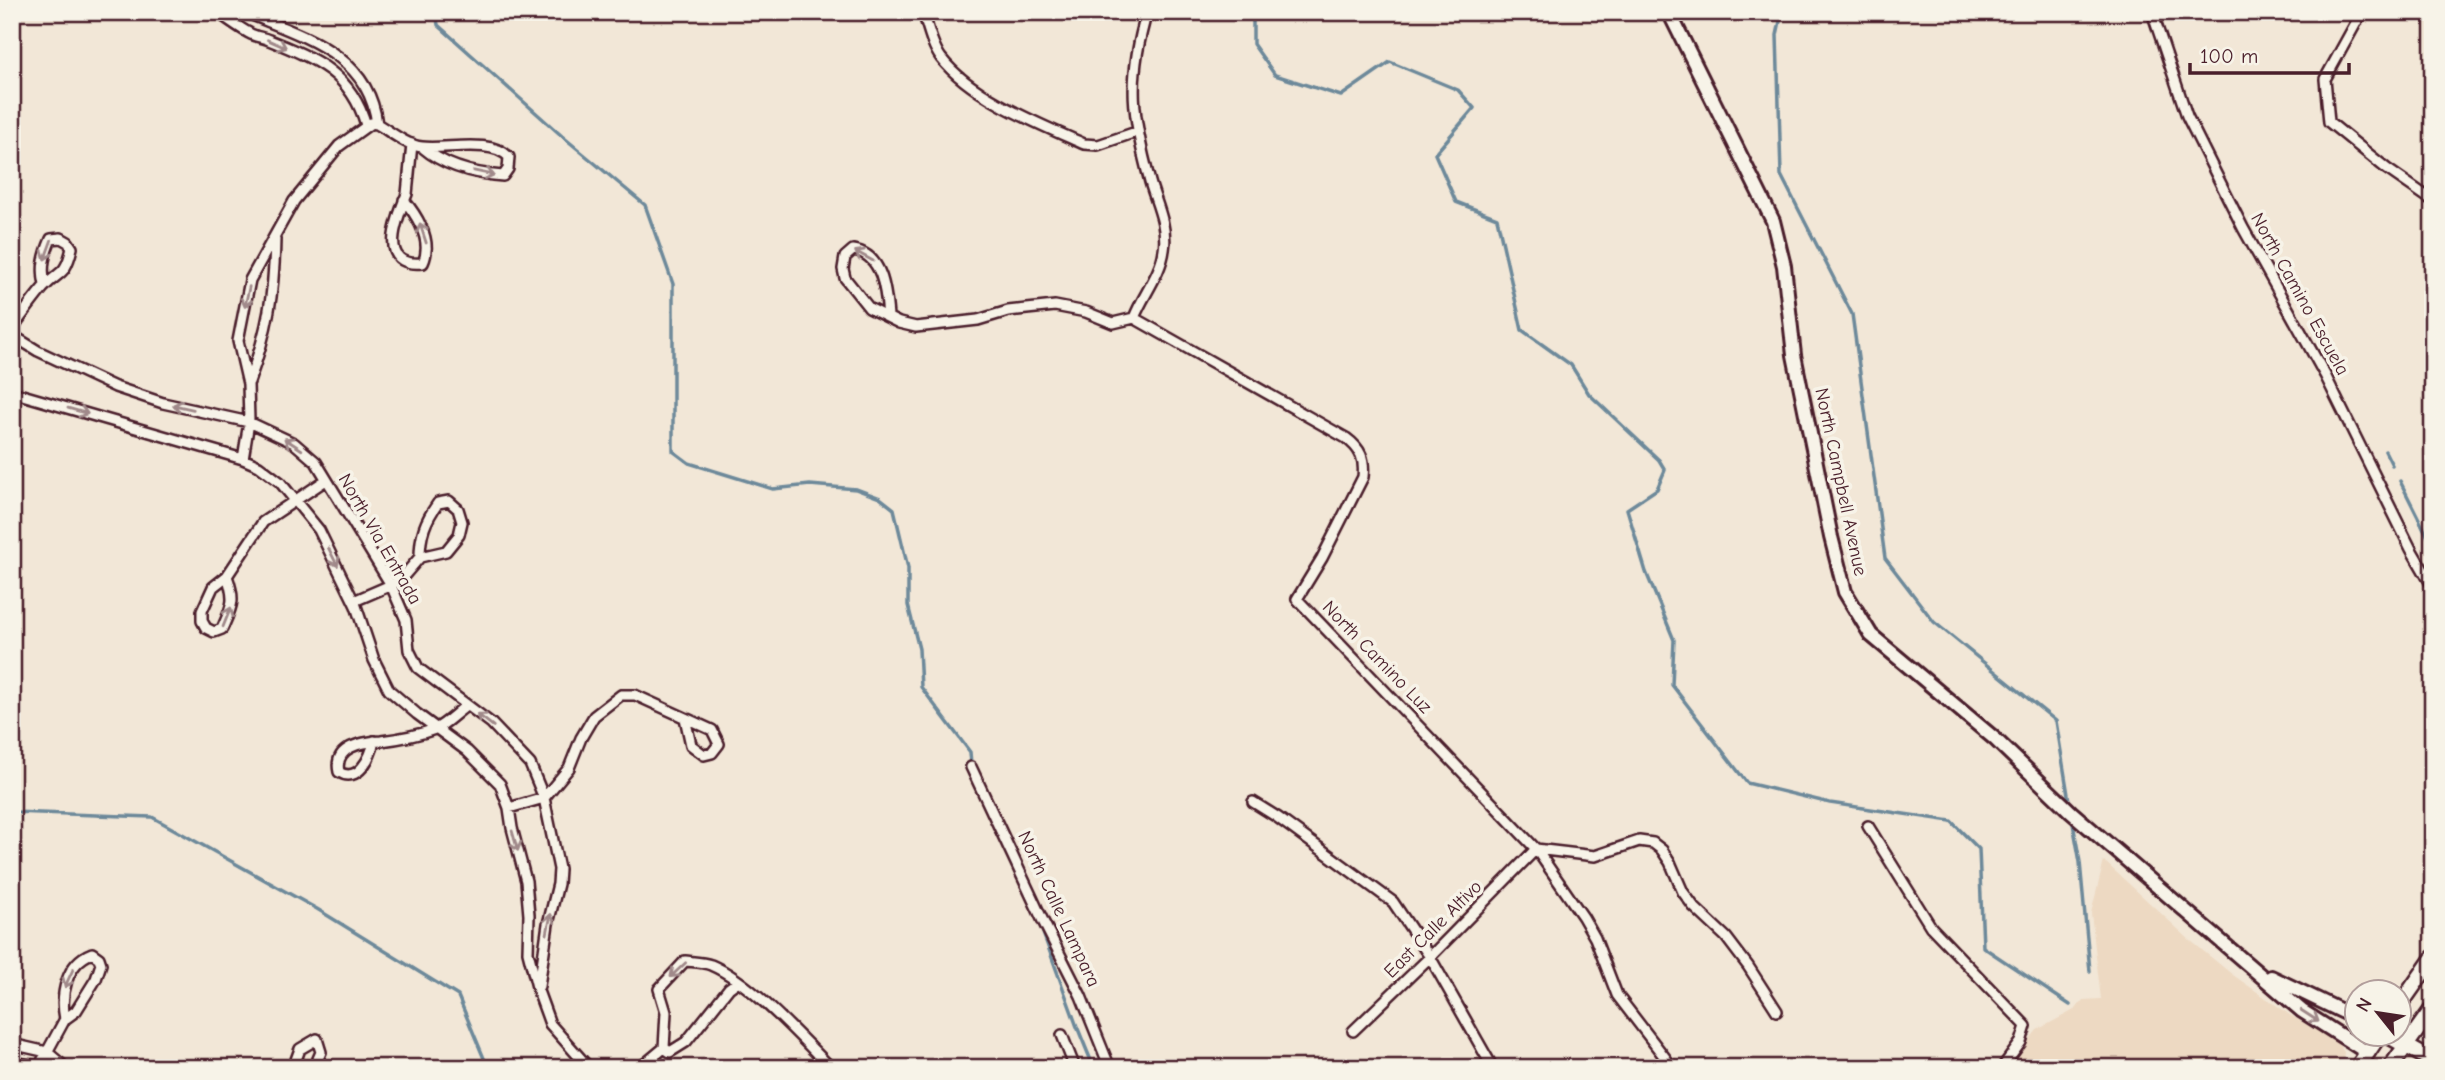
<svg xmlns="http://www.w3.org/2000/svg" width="2445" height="1080" font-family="'Comic Neue',sans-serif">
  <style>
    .built { fill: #edd9c2 }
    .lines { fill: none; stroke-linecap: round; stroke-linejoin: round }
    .stream { stroke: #6d899a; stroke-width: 3.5 }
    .minor-casing { stroke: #4a1f2b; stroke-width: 14 }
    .secondary-casing { stroke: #4a1f2b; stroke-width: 18 }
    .primary-casing { stroke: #4a1f2b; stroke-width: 19 }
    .minor { stroke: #f7f3e8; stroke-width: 9 }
    .secondary { stroke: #f7f3e8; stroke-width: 12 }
    .primary { stroke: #f7f3e8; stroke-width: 14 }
    .oneway { stroke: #a0898a }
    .labels { text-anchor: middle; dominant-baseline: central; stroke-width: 7; stroke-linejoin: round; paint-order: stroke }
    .street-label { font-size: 19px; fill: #4a1f2b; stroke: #f7f3e8 }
  </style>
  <rect width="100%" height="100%" fill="#f2e7d7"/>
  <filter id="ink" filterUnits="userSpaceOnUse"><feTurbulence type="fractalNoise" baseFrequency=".0143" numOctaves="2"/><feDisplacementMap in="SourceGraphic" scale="14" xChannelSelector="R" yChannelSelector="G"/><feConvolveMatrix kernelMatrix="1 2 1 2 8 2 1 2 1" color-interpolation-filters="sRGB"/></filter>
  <g filter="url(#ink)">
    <!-- built -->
    <path class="built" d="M2104,861L2191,941L2233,975L2290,1015L2336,1041L2344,1052L2342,1068H2007L2037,1030L2076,1009L2083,1000L2101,999L2091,913Z"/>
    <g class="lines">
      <!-- stream -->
      <path class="stream" d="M436,12L438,25L562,136L645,205L673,284V451L689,463L773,489L810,485L856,489L880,498L894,509L908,568V605L919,649L921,687L970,752L971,764
        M1253,12V44L1275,75L1341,96L1390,62L1458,90L1474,108L1435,154L1456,202L1497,218L1522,330L1571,365L1589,394L1659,460L1665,470L1657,489L1627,509L1646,572L1674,640L1672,685L1747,783L1830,803L1951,821L1979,849L1983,947L2070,1005
        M1782,12L1777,35L1781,175L1852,314L1885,558L1934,622L2056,721L2070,807
        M2385,451L2392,465
        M2400,481L2433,547
        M12,812L152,817L317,909L458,996L488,1068
        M2072,818L2080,862L2090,971
        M1039,922L1076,1024L1094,1068"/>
      <!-- minor casing -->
      <g class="minor-casing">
        <path id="minor" d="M217,12C228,19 238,27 249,33C255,37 263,37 269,40C317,59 351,74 366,125
          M245,12C301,36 369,53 377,124
          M923,12C928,27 932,46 941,58C971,97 1039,124 1084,144L1098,145L1136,132
          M2152,12L2187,116L2243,228L2325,375L2411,549L2433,587
          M2362,12L2325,79L2329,122L2387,169L2433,201
          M404,200C418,217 433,241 423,263C376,268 397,218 407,194L412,144
          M888,316C886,292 883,254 853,250L845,257L843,269L845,278L869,308L899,323L916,327L978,320L1008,311L1055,306L1086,312L1113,323L1134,318
          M1134,318L1346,438C1361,449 1365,459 1363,477L1322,558L1297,599L1536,849L1583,917L1595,938L1617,995L1673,1068
          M1134,318C1143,295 1161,274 1164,250C1168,226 1156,203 1150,182C1132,116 1127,79 1147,12
          M12,329C22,315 32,301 43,288C59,270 65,278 72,248L68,242L61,238L51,239C44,255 41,268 45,285
          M12,335L38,351L115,387L163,403L249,422L294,443L316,462L391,585L406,620L409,650L418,668L491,723L530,764L544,798L559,869L558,884L548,924L539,986
          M249,382C268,330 274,294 275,239
          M12,392L243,459L259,466L280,482L319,530L356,606L374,660L389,690L417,714L467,751L500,784L509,808L512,828L526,881L529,915L528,952L538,991L550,1024L589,1068
          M243,459L249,422L248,384L238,341L250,280L294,201L339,146L371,123L377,124C391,132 406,145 422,147C446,150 491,138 509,157L508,169L503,176C475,174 444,166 422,147
          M227,576C236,601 232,606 222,629L214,632L206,628L202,621V611L213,587L227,576L263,522L326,480
          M354,601L391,585L402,578L420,557L446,551L459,535L462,522L458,509L449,501L438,503C425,521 420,535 420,557
          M374,741C371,757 358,784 339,772C333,746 363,742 381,741C397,739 419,735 435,729C446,724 456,713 466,706
          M971,767L1043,921L1081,996L1110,1068
          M1253,802L1277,817L1393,902L1430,957L1493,1068
          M509,808L544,798L569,768L581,738L594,716L621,695H635L712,730L719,744L712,753L704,755L691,745L685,718
          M1868,826L1931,927L2026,1026L2021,1042L2002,1068
          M737,982L729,988L686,1042L670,1052L664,1048L666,1012L659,989L685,961C694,962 703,962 711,965C751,982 800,1037 831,1068
          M1353,1031L1430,957L1536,849L1595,856L1639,841L1653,843L1662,850L1670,862L1683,892L1694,907L1726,937L1748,966L1777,1011
          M1062,1035L1075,1068
          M12,1044L47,1052L66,1068
          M12,1062L42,1067
          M40,1065L65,1019L76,1011L96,979L101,964L99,958L92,953C66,963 60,995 65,1019
          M293,1068L300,1049L317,1039L321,1052L314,1068
          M640,1068L664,1048"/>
      </g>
      <!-- secondary casing -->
      <g class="secondary-casing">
        <path id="secondary" d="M1669,12L1773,221L1784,266L1794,355L1831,537L1845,592L1871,635L1995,739L2071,812L2302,1011L2368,1053
          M2271,977L2358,1019"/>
      </g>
      <!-- primary casing -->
      <g class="primary-casing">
        <path id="primary" d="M2400,1005L2433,958
          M2385,1034L2433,1061
          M2357,1068L2380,1034
          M2390,1068L2433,1008"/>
      </g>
      <!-- minor -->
      <use href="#minor" class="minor"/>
      <!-- secondary -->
      <use href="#secondary" class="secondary"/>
      <!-- primary -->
      <use href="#primary" class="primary"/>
    </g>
    <!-- one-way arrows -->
    <defs><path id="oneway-shaft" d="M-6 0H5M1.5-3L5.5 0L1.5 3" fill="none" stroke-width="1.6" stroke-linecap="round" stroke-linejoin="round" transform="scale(1.75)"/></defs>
    <g class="oneway">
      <use href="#oneway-shaft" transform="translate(277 44) rotate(24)"/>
      <use href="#oneway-shaft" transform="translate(484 173) rotate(12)"/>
      <use href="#oneway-shaft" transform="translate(423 233) rotate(-108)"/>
      <use href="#oneway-shaft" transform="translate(48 250) rotate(110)"/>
      <use href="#oneway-shaft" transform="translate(864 256) rotate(-151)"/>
      <use href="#oneway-shaft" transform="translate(247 297) rotate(102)"/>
      <use href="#oneway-shaft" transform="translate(183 407) rotate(-167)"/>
      <use href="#oneway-shaft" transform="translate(78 411) rotate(16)"/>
      <use href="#oneway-shaft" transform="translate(293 444) rotate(-147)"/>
      <use href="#oneway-shaft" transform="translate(333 557) rotate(63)"/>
      <use href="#oneway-shaft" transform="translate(227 617) rotate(-68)"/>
      <use href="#oneway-shaft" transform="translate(485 720) rotate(-142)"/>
      <use href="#oneway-shaft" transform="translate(515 841) rotate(74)"/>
      <use href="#oneway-shaft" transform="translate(549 924) rotate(-79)"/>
      <use href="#oneway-shaft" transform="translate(678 970) rotate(137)"/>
      <use href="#oneway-shaft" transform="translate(69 978) rotate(115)"/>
      <use href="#oneway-shaft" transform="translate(2310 1016) rotate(33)"/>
    </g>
  </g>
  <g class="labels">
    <!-- street labels -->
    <g class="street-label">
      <text transform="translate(2300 294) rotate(61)">North Camino Escuela</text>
      <text transform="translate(1841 482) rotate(78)">North Campbell Avenue</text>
      <text transform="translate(380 539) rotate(60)">North Via Entrada</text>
      <text transform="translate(1377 657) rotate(46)">North Camino Luz</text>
      <text transform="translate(1059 909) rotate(65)">North Calle Lampara</text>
      <text transform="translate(1433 929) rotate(-45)">East Calle Altivo</text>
    </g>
  </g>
  <!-- margin -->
  <rect width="2445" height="1080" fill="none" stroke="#f7f3e8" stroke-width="42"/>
  <rect x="21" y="21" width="2403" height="1038" fill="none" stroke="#4a1f2b" stroke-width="2.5" filter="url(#ink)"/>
  <!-- north arrow -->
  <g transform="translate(2378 1013) rotate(300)"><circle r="33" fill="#f7f3e8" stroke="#b29e9c" stroke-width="2"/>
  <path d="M0-5L12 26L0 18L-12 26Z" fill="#4a1f2b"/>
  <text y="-10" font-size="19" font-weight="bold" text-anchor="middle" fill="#4a1f2b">N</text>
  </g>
  <!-- scale -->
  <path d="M2190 63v10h159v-10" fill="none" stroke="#4a1f2b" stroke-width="3.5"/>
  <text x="2200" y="63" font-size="21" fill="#4a1f2b" stroke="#f7f3e8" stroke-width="5" paint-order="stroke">100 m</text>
</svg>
